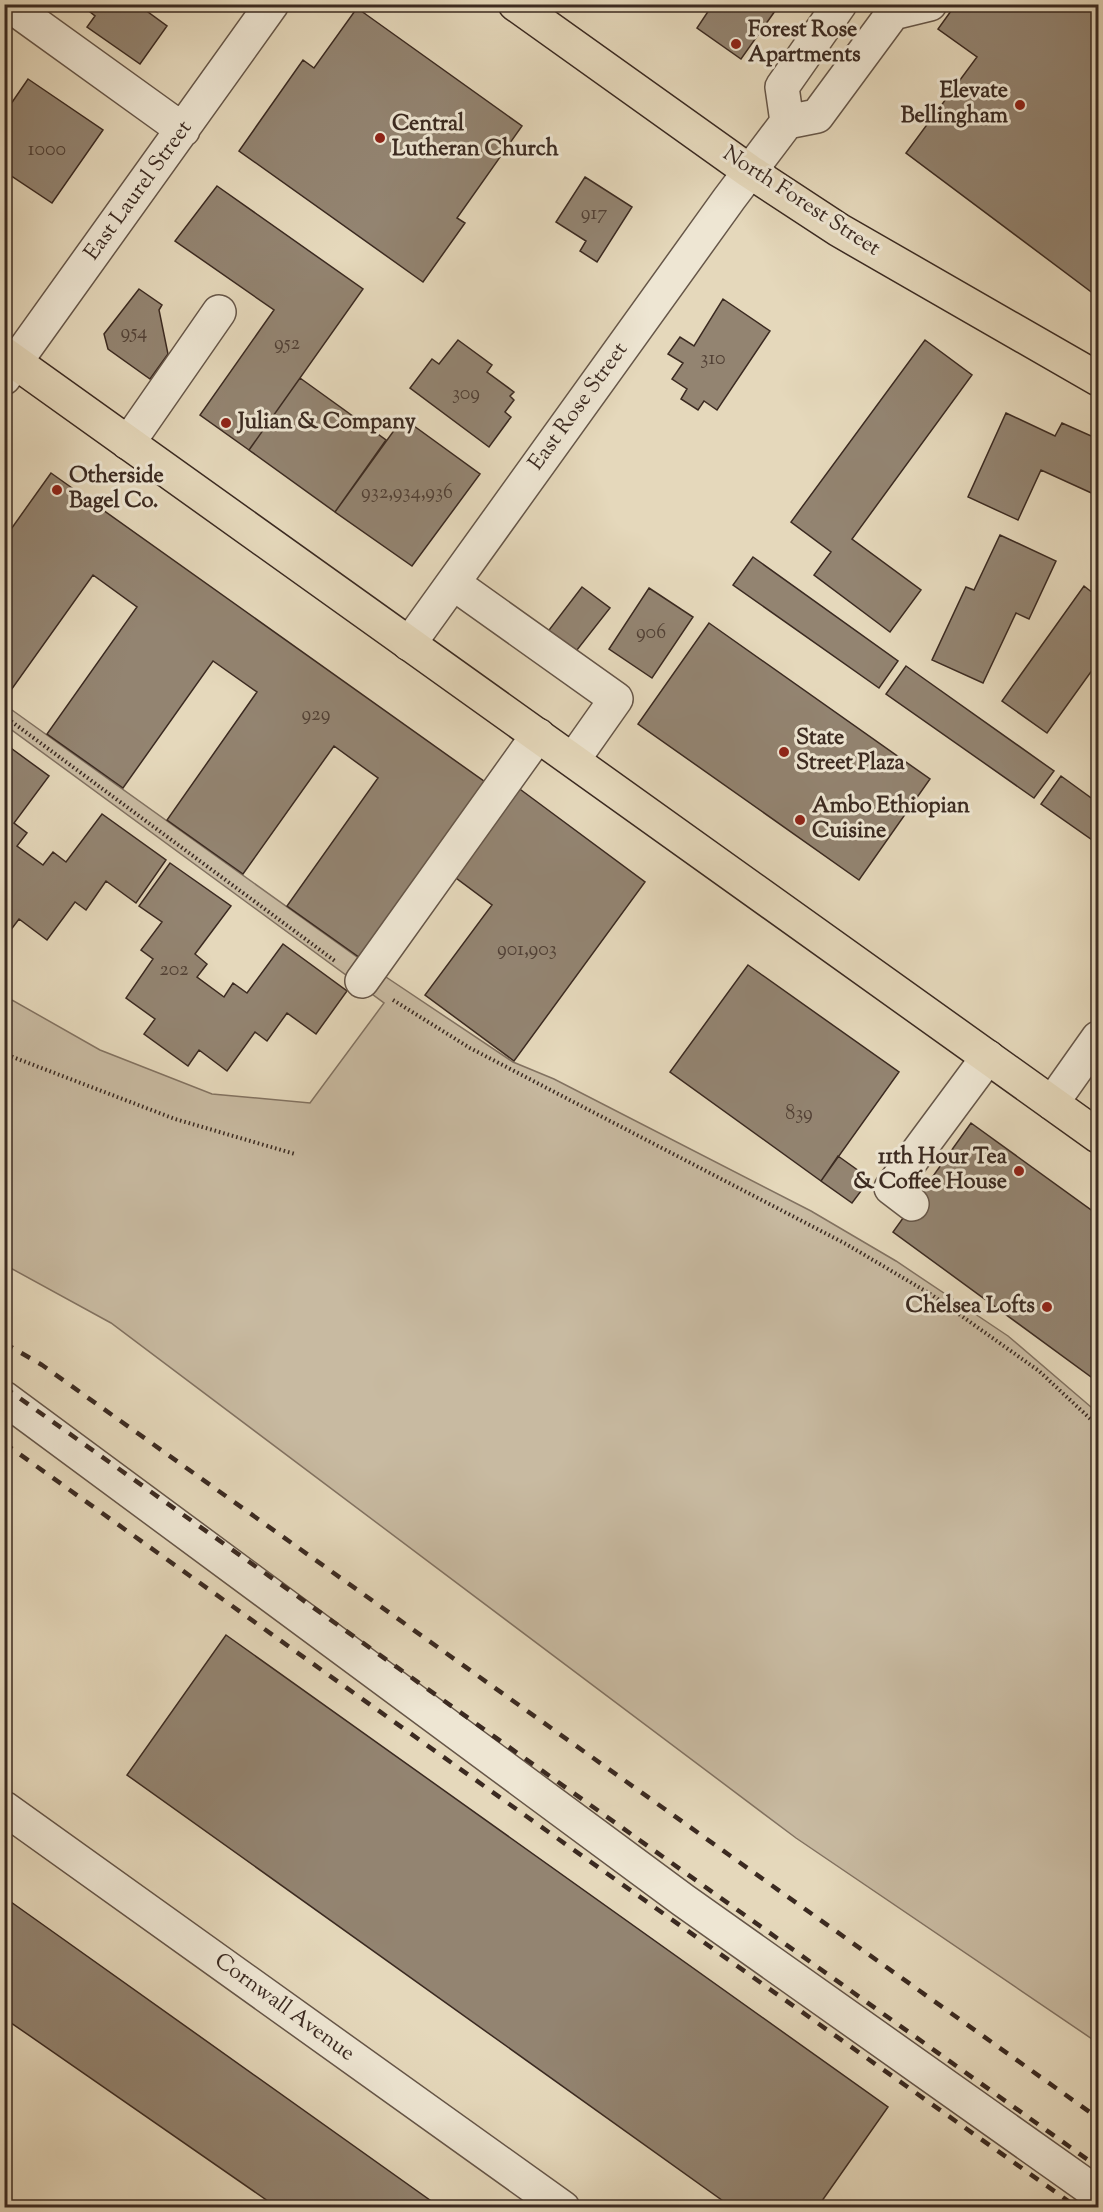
<svg xmlns="http://www.w3.org/2000/svg" width="1103" height="2212" font-family="'Sorts Mill Goudy',serif">
  <style>
    .green { fill: #c8baa1; stroke: #827261; stroke-width: 1.5 }
    .building { fill: #938471; stroke: #3b2a21; stroke-width: 1.5 }
    .lines { fill: none; stroke-linecap: round; stroke-linejoin: round }
    .minor-casing { stroke: #665648; stroke-width: 36 }
    .major-casing { stroke: #3b2a21; stroke-width: 36 }
    .path { stroke: #3b2a21; stroke-width: 4; stroke-dasharray: 1.5 3; stroke-linecap: butt }
    .minor { stroke: #eee6d3; stroke-width: 33 }
    .major { stroke: #e5d8bb; stroke-width: 33 }
    .rail { stroke: #3b2a21; stroke-width: 4.5; stroke-dasharray: 10 10; stroke-linecap: butt }
    .poi-dot { fill: #8f2418; stroke: #eee6d3; stroke-width: 2 }
    .labels { text-anchor: middle; dominant-baseline: central; stroke-width: 6; stroke-linejoin: round; paint-order: stroke }
    .number-label { font-size: 20px; fill: #514035 }
    .poi-label { font-size: 22px; font-weight: bold; fill: #3b2a21; stroke: #eee6d3; text-anchor: start }
    .street-label { font-size: 22px; fill: #3b2a21; stroke: #eee6d3 }
  </style>
  <rect width="100%" height="100%" fill="#e5d8bb"/>
  <filter id="stains"><feTurbulence type="fractalNoise" baseFrequency=".00333" numOctaves="4"/><feColorMatrix values="0 0 0 0 .2 0 0 0 0 .09 0 0 0 0 .02 0 0 0 .5 -.17"/></filter>
  <radialGradient id="worn" r=".72"><stop offset=".6" stop-color="#630" stop-opacity="0"/><stop offset="1" stop-color="#630" stop-opacity=".3"/></radialGradient>
  <!-- green -->
  <path class="green" d="M5,705L371,967L513,1062L554,1079L811,1211L896,1261L1008,1336L1098,1413V2043L796,1838L111,1323L5,1265V996L100,1050L212,1094L310,1103L384,1003L5,725Z"/>
  <!-- building -->
  <path class="building" d="M80,4H137L167,26L140,64L87,27L95,16Z
    M713,4H780L741,59L697,28Z
    M956,4H1098V297L906,153L977,57L938,29Z
    M357,8L522,126L457,218L465,223L423,282L239,151L303,60L314,68Z
    M28,79L103,130L52,203L4,171V114Z
    M585,177L632,207L597,262L580,251L586,241L556,222Z
    M217,186L363,289L249,450L200,415L274,310L175,241Z
    M139,289L162,305L159,310L168,354L150,379L108,349L104,334Z
    M723,299L770,331L717,410L704,401L698,410L681,399L687,389L672,379L683,363L668,354L680,337L694,346Z
    M458,340L492,365L487,372L514,392L510,396L514,400L505,412L511,417L489,447L410,388L432,359L439,364Z
    M925,340L972,375L852,539L921,590L890,632L814,575L831,552L791,522Z
    M300,378L386,440L335,512L249,450Z
    M1006,413L1055,436L1062,423L1098,439V496L1041,470L1018,520L968,497Z
    M403,418L480,474L412,566L335,512Z
    M51,473L488,784L363,960L287,906L378,778L334,746L243,874L167,820L257,692L213,661L123,788L47,734L137,607L93,575L4,700V539Z
    M1000,535L1056,561L1029,619L1016,613L983,683L932,660L966,587L974,590Z
    M753,557L898,661L879,688L733,585Z
    M1084,586L1098,597V662L1047,733L1002,701Z
    M582,587L610,608L573,655L546,634Z
    M649,588L693,617L652,678L609,649Z
    M709,623L930,779L859,880L638,724Z
    M906,666L1054,771L1034,798L886,694Z
    M4,743L49,776L14,823L27,833L17,846L43,865L53,852L66,862L102,814L166,860L136,903L106,881L86,910L75,902L47,940L19,919L7,935L4,933Z
    M1061,776L1098,803V844L1041,804Z
    M517,787L645,882L514,1061L425,995L492,905L452,875Z
    M170,863L231,906L195,954L207,964L197,977L224,997L233,983L247,993L283,944L347,991L316,1034L287,1013L267,1041L255,1032L227,1071L199,1050L188,1066L144,1034L155,1019L126,998L153,959L141,950L162,922L139,906Z
    M748,965L899,1072L821,1181L670,1072Z
    M971,1123L1098,1215V1382L893,1232Z
    M838,1156L870,1179L852,1203L821,1181Z
    M226,1635L888,2107L817,2208H733L127,1775Z
    M4,1897L441,2208H278L4,2018Z"/>
  <g class="lines">
    <!-- minor casing -->
    <g class="minor-casing">
      <path id="minor" d="M8,4L183,130
        M787,122L782,87L840,4
        M4,378L272,4
        M128,443L219,312
        M453,583L616,699L573,760
        M409,644L729,199L787,122L817,116L893,13L930,4
        M362,981L538,735
        M1052,1103L1098,1038
        M912,1204L891,1188L988,1057
        M4,1398L683,1900L1098,2194
        M4,1808L563,2208"/>
    </g>
    <!-- major casing -->
    <g class="major-casing">
      <path id="major" d="M515,4L749,171L839,230L1098,379
        M4,354L1098,1136"/>
    </g>
    <!-- path -->
    <path class="path" d="M4,716L335,961
      M393,1000L470,1048L846,1244L932,1295L1039,1371L1098,1426
      M4,1052L10,1056L175,1119L295,1154"/>
    <!-- minor -->
    <use href="#minor" class="minor"/>
    <!-- major -->
    <use href="#major" class="major"/>
    <!-- rail -->
    <path class="rail" d="M4,1343L42,1365L1098,2118
      M4,1387L1098,2167
      M4,1443L526,1816L1078,2208"/>
  </g>
  <!-- markers -->
  <g class="poi-dot">
    <circle cx="736" cy="44" r="6"/>
    <circle cx="1020" cy="105" r="6"/>
    <circle cx="380" cy="138" r="6"/>
    <circle cx="226" cy="423" r="6"/>
    <circle cx="57" cy="490" r="6"/>
    <circle cx="784" cy="752" r="6"/>
    <circle cx="800" cy="820" r="6"/>
    <circle cx="1019" cy="1171" r="6"/>
    <circle cx="1047" cy="1307" r="6"/>
  </g>
  <g class="labels">
    <!-- number labels -->
    <g class="number-label">
      <text x="47" y="150">1000</text>
      <text x="594" y="214">917</text>
      <text x="134" y="333">954</text>
      <text x="287" y="344">952</text>
      <text x="713" y="359">310</text>
      <text x="466" y="394">309</text>
      <text x="407" y="493">932,934,936</text>
      <text x="651" y="633">906</text>
      <text x="316" y="715">929</text>
      <text x="527" y="950">901,903</text>
      <text x="174" y="970">202</text>
      <text x="799" y="1114">839</text>
    </g>
    <!-- poi labels -->
    <g class="poi-label">
      <text x="748" y="31">Forest Rose<tspan x="748" dy="25">Apartments</tspan></text>
      <text x="1008" y="92" text-anchor="end">Elevate<tspan x="1008" dy="25">Bellingham</tspan></text>
      <text x="392" y="125">Central<tspan x="392" dy="25">Lutheran Church</tspan></text>
      <text x="238" y="423">Julian &amp; Company</text>
      <text x="69" y="477">Otherside<tspan x="69" dy="25">Bagel Co.</tspan></text>
      <text x="796" y="739">State<tspan x="796" dy="25">Street Plaza</tspan></text>
      <text x="812" y="807">Ambo Ethiopian<tspan x="812" dy="25">Cuisine</tspan></text>
      <text x="1007" y="1158" text-anchor="end">11th Hour Tea<tspan x="1007" dy="25">&amp; Coffee House</tspan></text>
      <text x="1035" y="1307" text-anchor="end">Chelsea Lofts</text>
    </g>
    <!-- street labels -->
    <g class="street-label">
      <text transform="translate(139 191) rotate(-54)">East Laurel Street</text>
      <text transform="translate(801 202) rotate(33)">North Forest Street</text>
      <text transform="translate(579 407) rotate(-54)">East Rose Street</text>
      <text transform="translate(284 2008) rotate(36)">Cornwall Avenue</text>
    </g>
  </g>
  <!-- margin -->
  <rect width="1103" height="2212" fill="none" stroke="#e5d8bb" stroke-width="24"/>
  <rect x="6" y="6" width="1091" height="2200" fill="none" stroke="#3b2a21" stroke-width="3"/>
  <rect x="12" y="12" width="1079" height="2188" fill="none" stroke="#3b2a21" stroke-width="1.5"/>
  <rect width="100%" height="100%" filter="url(#stains)"/>
  <rect width="100%" height="100%" fill="url(#worn)"/>
</svg>
